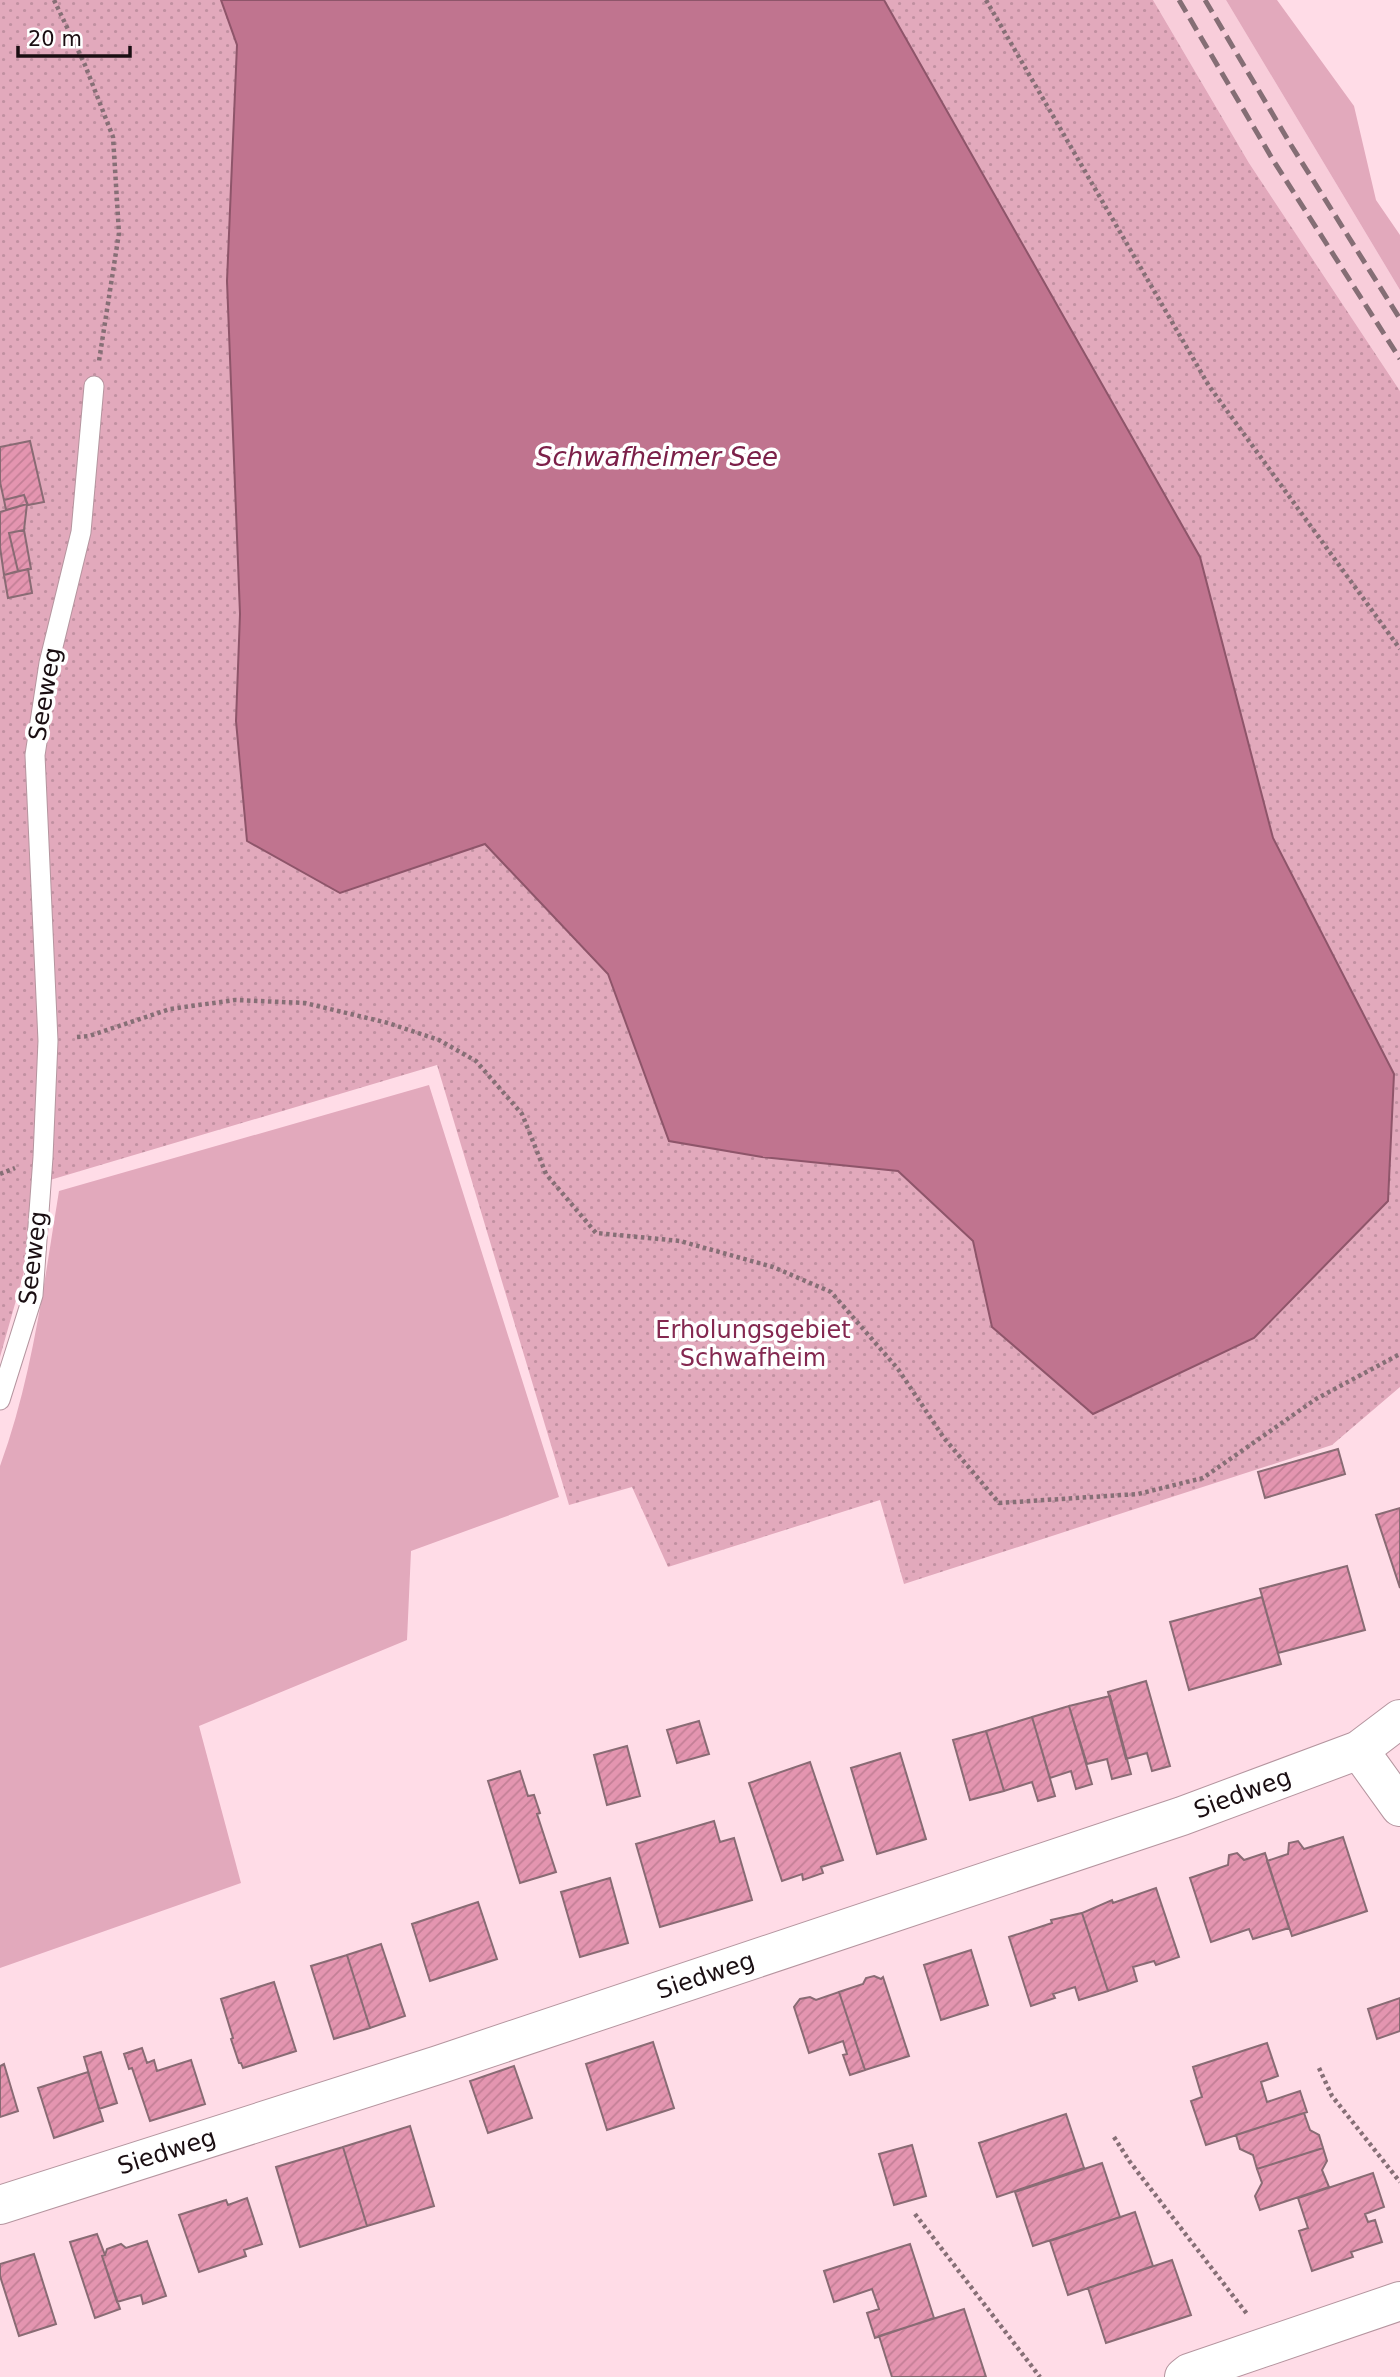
<svg xmlns="http://www.w3.org/2000/svg" width="1400" height="2377" font-family="'DejaVu Sans',sans-serif">
  <style>
    .built { fill: #f8cdda }
    .grass { fill: #e2a9bc }
    .park { fill: url(#park-dots) }
    .water { fill: #c0748f; stroke: #8e556a; stroke-width: 2 }
    .building { fill: url(#building-hatch); stroke: #896b74; stroke-width: 2 }
    .lines { fill: none; stroke-linecap: round; stroke-linejoin: round }
    .service-casing { stroke: #b5959f; stroke-width: 21 }
    .minor-casing { stroke: #b5959f; stroke-width: 40 }
    .path { stroke: #866f76; stroke-width: 4.5; stroke-dasharray: 3.5 3.5; stroke-linecap: butt }
    .service { stroke: #fff; stroke-width: 19 }
    .minor { stroke: #fff; stroke-width: 38 }
    .rail { stroke: #856e75; stroke-width: 5; stroke-dasharray: 14 7; stroke-linecap: butt }
    .labels { text-anchor: middle; dominant-baseline: central; stroke-width: 7; stroke-linejoin: round; paint-order: stroke }
    .street-label { font-size: 24px; fill: #1a0e12; stroke: #fff }
    .park-label { font-size: 24px; fill: #842850; stroke: #fff }
    .water-label { font-size: 26px; font-style: italic; fill: #7c2049; stroke: #fff }
  </style>
  <defs>
    <pattern id="park-dots" width="8" height="8" patternUnits="userSpaceOnUse" patternTransform="scale(1.75)"><rect width="8" height="8" fill="#e2a9bc"/><path d="M2 2h.1M6 6h.1" fill="none" stroke="#c190a1" stroke-width="1.8" stroke-linecap="round"/></pattern>
    <pattern id="building-hatch" width="6" height="6" patternUnits="userSpaceOnUse" patternTransform="scale(1.75)"><rect width="6" height="6" fill="#e495b0"/><path d="M-1 1l2-2M0 6l6-6M5 7l2-2" fill="none" stroke="#c37f96"/></pattern>
  </defs>
  <rect width="100%" height="100%" fill="#ffdce7"/>
  <!-- built -->
  <path class="built" d="M1153,0H1226L1400,290V391L1249,163Z"/>
  <!-- grass -->
  <path class="grass" d="M1226,0H1277L1354,106L1376,200L1400,235V290Z
    M429,1085L559,1497L411,1551L407,1640L199,1726L241,1883L0,1968V1466C32,1379 44,1283 59,1191Z"/>
  <!-- park -->
  <path class="park" d="M0,0H221L237,45L227,281L240,614L236,721L340,893L485,844L608,974L669,1141L762,1157L898,1171L973,1241L992,1327L1394,1074L1273,838L1200,557L884,0H1153L1249,163L1400,391V1387L1332,1445L904,1584L880,1500L668,1567L632,1487L569,1505L437,1065L50,1180L0,1357Z"/>
  <!-- water -->
  <path class="water" d="M221,0H884L1200,557L1273,838L1394,1074L1388,1201L1254,1338L1093,1414L992,1327L973,1241L898,1171L762,1157L669,1141L608,974L485,844L340,893L247,841L236,721L240,614L227,281L237,45Z"/>
  <!-- building -->
  <path class="building" d="M30,441L44,502L28,505L24,495L4,500L0,482V447Z
    M24,495L27,504L6,510L4,500Z
    M27,504L24,530L9,533L18,571L4,575L0,547V512Z
    M24,530L31,569L18,571L9,533Z
    M28,569L32,593L8,598L4,575Z
    M1338,1449L1345,1474L1265,1498L1258,1472Z
    M1400,1508V1588L1376,1515Z
    M1347,1566L1365,1630L1278,1653L1260,1589Z
    M1262,1597L1281,1664L1189,1690L1170,1622Z
    M1146,1681L1170,1766L1152,1771L1147,1753L1126,1759L1108,1692Z
    M1110,1696L1131,1774L1112,1779L1107,1759L1087,1764L1069,1706Z
    M1069,1706L1092,1784L1076,1789L1071,1771L1050,1778L1032,1717Z
    M1032,1717L1055,1796L1038,1801L1032,1782L1004,1791L986,1731Z
    M699,1721L709,1754L677,1763L667,1730Z
    M986,1731L1004,1791L970,1800L953,1740Z
    M627,1746L640,1796L607,1805L594,1755Z
    M900,1753L926,1839L877,1854L851,1768Z
    M810,1762L843,1860L821,1867L823,1873L803,1880L802,1874L782,1881L749,1783Z
    M520,1771L528,1796L534,1795L540,1813L537,1814L556,1872L520,1883L488,1781Z
    M714,1821L720,1842L734,1838L752,1900L660,1927L636,1844Z
    M1343,1837L1367,1911L1292,1936L1267,1861L1288,1854L1289,1843L1298,1841L1304,1849Z
    M1237,1853L1244,1860L1265,1853L1289,1928L1253,1939L1249,1929L1211,1942L1190,1878L1228,1865L1229,1855Z
    M610,1878L628,1943L580,1957L561,1892Z
    M1156,1888L1179,1957L1156,1965L1154,1961L1133,1967L1137,1981L1108,1991L1082,1913L1112,1900L1113,1903Z
    M478,1902L497,1959L430,1981L412,1924Z
    M1082,1913L1108,1991L1079,2000L1075,1987L1053,1994L1055,1998L1031,2006L1009,1937L1052,1923L1051,1920Z
    M381,1944L405,2016L370,2028L347,1955Z
    M971,1950L988,2005L941,2020L924,1965Z
    M347,1955L370,2028L334,2039L311,1966Z
    M874,1976L881,1979L883,1977L909,2056L865,2070L839,1992L863,1984L866,1978Z
    M274,1982L296,2051L243,2068L241,2063H239L231,2039L233,2038L221,1999Z
    M839,1992L865,2070L850,2075L843,2055L847,2054L843,2041L809,2053L794,2007L800,1999L810,1997L816,2000Z
    M1400,1998V2031L1377,2039L1368,2009Z
    M653,2042L674,2108L607,2130L586,2064Z
    M1267,2043L1278,2076L1261,2082L1267,2102L1300,2091L1307,2112L1206,2145L1191,2101L1202,2097L1193,2067Z
    M142,2048L147,2063L154,2060L157,2071L191,2060L205,2104L150,2121L132,2068L129,2069L124,2054Z
    M101,2052L117,2103L99,2109L84,2057Z
    M4,2064L18,2111L0,2117V2066Z
    M514,2066L532,2118L488,2133L470,2081Z
    M88,2072L103,2121L54,2138L38,2088Z
    M1304,2113L1310,2130L1319,2135L1323,2148L1257,2169L1253,2155L1240,2149L1236,2135Z
    M1066,2114L1084,2168L997,2197L979,2143Z
    M410,2126L434,2206L367,2226L343,2147Z
    M912,2145L926,2196L894,2205L879,2154Z
    M343,2147L367,2226L300,2247L276,2167Z
    M1323,2148L1327,2161L1322,2170L1329,2187L1260,2210L1255,2196L1262,2183L1257,2169Z
    M1102,2163L1120,2217L1033,2246L1015,2192Z
    M1373,2173L1384,2207L1365,2214L1368,2222L1375,2220L1382,2242L1351,2252L1353,2257L1312,2271L1299,2231L1308,2228L1298,2198Z
    M247,2198L262,2244L244,2250L246,2256L199,2272L179,2215L226,2200L228,2205Z
    M1135,2212L1153,2266L1068,2295L1050,2241Z
    M97,2234L105,2255L102,2256L120,2309L95,2318L70,2242Z
    M147,2241L166,2296L143,2304L141,2295L117,2302L102,2256L105,2255L107,2249L121,2244L126,2248Z
    M910,2244L934,2318L875,2338L867,2313L879,2309L872,2289L834,2302L824,2271Z
    M34,2254L56,2324L19,2336L0,2276V2264Z
    M1172,2260L1191,2315L1106,2343L1088,2288Z
    M964,2309L986,2377H892L879,2336Z"/>
  <g class="lines">
    <!-- service casing -->
    <g class="service-casing">
      <path id="service" d="M0,1400L33,1295L43,1157L48,1041L35,755L49,663L81,532L94,386"/>
    </g>
    <!-- minor casing -->
    <g class="minor-casing">
      <g id="minor">
        <path d="M1359,1750L1400,1807"/>
        <path id="s1" d="M0,2205L438,2065L1182,1816L1359,1750L1400,1719"/>
        <path d="M1184,2377L1189,2373L1400,2301"/>
      </g>
    </g>
    <!-- path -->
    <path class="path" d="M54,0L85,65L113,137L119,233L99,361
      M986,0L1209,386L1400,649
      M77,1037L89,1036L170,1009L235,1000L305,1003L388,1023L439,1040L476,1061L522,1114L546,1174L596,1233L680,1241L773,1267L831,1292L898,1369L944,1438L999,1503L1138,1494L1203,1478L1316,1399L1400,1354
      M0,1174L15,1168
      M1319,2068L1332,2096L1400,2182
      M1114,2137L1130,2162L1247,2314
      M915,2214L1040,2377"/>
    <!-- service -->
    <use href="#service" class="service"/>
    <!-- minor -->
    <use href="#minor" class="minor"/>
    <!-- rail -->
    <path class="rail" d="M1179,0L1273,160L1400,359
      M1205,0L1291,145L1400,319"/>
  </g>
  <g class="labels">
    <!-- street labels -->
    <g class="street-label">
      <text transform="translate(45 694) rotate(-80)">Seeweg</text>
      <text transform="translate(33 1258) rotate(-83)">Seeweg</text>
      <text stroke="none"><textPath href="#s1" startOffset="1309">Siedweg</textPath></text>
      <text stroke="none"><textPath href="#s1" startOffset="742">Siedweg</textPath></text>
      <text stroke="none"><textPath href="#s1" startOffset="175">Siedweg</textPath></text>
    </g>
    <!-- park labels -->
    <g class="park-label">
      <text x="753" y="1330">Erholungsgebiet<tspan x="753" dy="28">Schwafheim</tspan></text>
    </g>
    <!-- water labels -->
    <g class="water-label">
      <text x="657" y="457">Schwafheimer See</text>
    </g>
  </g>
  <!-- scale -->
  <path d="M18 46v10h112v-10" fill="none" stroke="#1a0e12" stroke-width="3.5"/>
  <text x="28" y="46" font-size="21" fill="#1a0e12" stroke="#ffffff" stroke-width="5" paint-order="stroke">20 m</text>
</svg>
